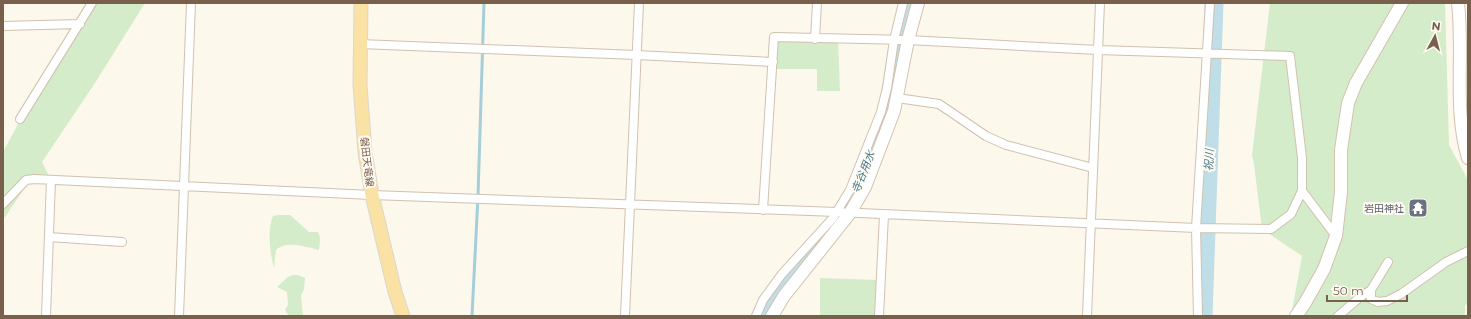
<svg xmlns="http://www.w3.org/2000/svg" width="1471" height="319" font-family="Montserrat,'Noto Sans JP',sans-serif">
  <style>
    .green { fill: #d4ecc9 }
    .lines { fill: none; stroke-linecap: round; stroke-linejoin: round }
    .stream { stroke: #a5cdda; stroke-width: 3 }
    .river { stroke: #bfdee8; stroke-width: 19 }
    .street-casing { stroke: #d0c1b0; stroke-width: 10 }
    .secondary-casing { stroke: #d3c1ae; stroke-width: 14 }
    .primary-casing { stroke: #dcd6d1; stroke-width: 15 }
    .street { stroke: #fff; stroke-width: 8 }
    .secondary { stroke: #fff; stroke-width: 12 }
    .primary { stroke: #fae2a5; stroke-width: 13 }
    .labels { text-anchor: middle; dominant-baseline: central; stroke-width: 4; stroke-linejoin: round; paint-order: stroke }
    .street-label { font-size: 10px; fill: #79604d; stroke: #fffbf3 }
    .worship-label { font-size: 10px; fill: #5b616d; stroke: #fffbf3; text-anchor: end }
    .water-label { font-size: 11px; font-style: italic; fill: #467b8c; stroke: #fffbf3 }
  </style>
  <rect width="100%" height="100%" fill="#fdf8ec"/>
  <!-- green -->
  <path class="green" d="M93,3H145L95,83L42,162L51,180H30L3,220V152L25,111Z
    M1270,3H1445L1449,145L1468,180V302L1465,306V316H1291L1302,256L1262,229L1254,164L1252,155Z
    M774,37L838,39L840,91H817V69H772Z
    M279,215H290L309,232H318C321,238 320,243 319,250C306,247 287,240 276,250L274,268C270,253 267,230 273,216Z
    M293,275H298L305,278L304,289L301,296L303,316H289L285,310L288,305L287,292L277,287L288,277Z
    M820,278L877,280V316H820Z"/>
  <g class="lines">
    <!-- stream -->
    <path class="stream" d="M472,316L478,196L484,3"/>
    <!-- river -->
    <path class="river" d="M763,316L774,296L810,251L846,210L856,193L888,107L898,50L910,3
      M1203,316L1214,3"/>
    <!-- street casing -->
    <g class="street-casing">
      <path id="street" d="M3,26L80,24
        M815,39L817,3
        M360,44L637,55L773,62
        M897,98L939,104L986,136L1006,145L1093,168
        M20,119L92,3
        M1302,191L1336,236
        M3,204L26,180L34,179L372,195L837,212L1196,228L1271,229L1291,214L1302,191V158L1290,56L1098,50L908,40L774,37L763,210
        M49,237L122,242
        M1371,290V299L1378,302L1387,301L1401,294L1446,262L1468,251
        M46,316L51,180
        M179,316L191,3
        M625,316L639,3
        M756,316L763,300L782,274L833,218L850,190L881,112L887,88L894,40L903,3
        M879,316L884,215
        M1087,316L1100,3
        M1198,316L1196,228L1210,3
        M1338,316L1359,298L1371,290L1388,262"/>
    </g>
    <!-- secondary casing -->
    <g class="secondary-casing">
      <path id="secondary" d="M1458,3C1464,55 1453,108 1468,158
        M772,316L784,296L850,213L865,187L894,111L908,40L918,3
        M1296,316L1305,303L1324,269L1336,236L1341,192V150L1348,103L1356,83L1402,3"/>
    </g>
    <!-- primary casing -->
    <g class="primary-casing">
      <path id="primary" d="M361,3L360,85L365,152L372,195L395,292L403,316"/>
    </g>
    <!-- street -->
    <use href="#street" class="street"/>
    <!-- secondary -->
    <use href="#secondary" class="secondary"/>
    <!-- primary -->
    <use href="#primary" class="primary"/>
  </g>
  <!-- icons -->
  <defs>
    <g id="temple-square" transform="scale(1)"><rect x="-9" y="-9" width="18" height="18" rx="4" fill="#6b7280" stroke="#fffbf3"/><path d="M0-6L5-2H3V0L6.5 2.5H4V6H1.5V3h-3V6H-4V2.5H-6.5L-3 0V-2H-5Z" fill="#fff"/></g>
  </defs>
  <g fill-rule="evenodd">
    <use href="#temple-square" x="1418" y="208"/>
  </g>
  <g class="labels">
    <!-- street labels -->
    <g class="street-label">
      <text transform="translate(367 162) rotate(83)">磐田天竜線</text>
    </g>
    <!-- worship labels -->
    <g class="worship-label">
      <text x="1404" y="208">岩田神社</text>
    </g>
    <!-- water labels -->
    <g class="water-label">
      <text transform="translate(1209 160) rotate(-88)">祝川</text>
      <text transform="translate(863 172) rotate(-68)">寺谷用水</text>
    </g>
  </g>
  <!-- border -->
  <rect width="1471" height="319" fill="none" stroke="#79604d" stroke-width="8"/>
  <!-- north arrow -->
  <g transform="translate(1435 36) rotate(7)" stroke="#fffbf3" stroke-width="3" paint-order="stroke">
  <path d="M0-3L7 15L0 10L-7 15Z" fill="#79604d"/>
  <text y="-6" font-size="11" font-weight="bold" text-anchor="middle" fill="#79604d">N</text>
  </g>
  <!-- scale -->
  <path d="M1327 295v6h80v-6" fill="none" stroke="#79604d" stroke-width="2"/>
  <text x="1333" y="295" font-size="12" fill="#79604d" stroke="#fffbf3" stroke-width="3" paint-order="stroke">50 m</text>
</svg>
